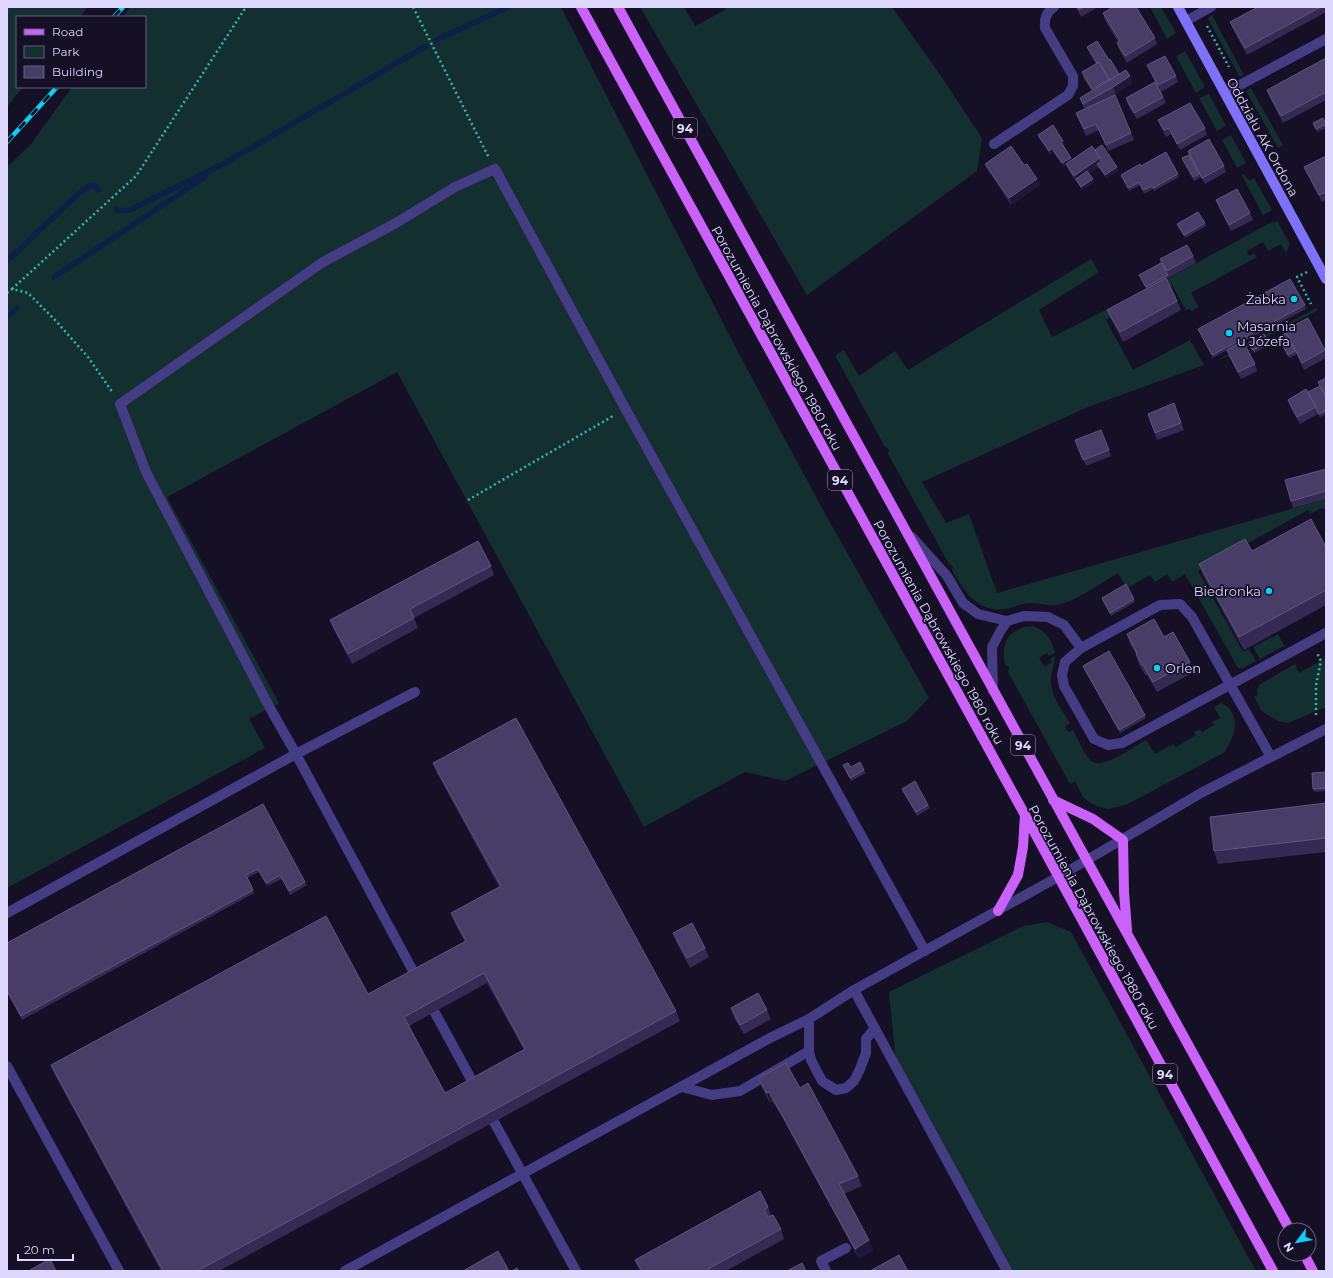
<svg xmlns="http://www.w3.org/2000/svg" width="1333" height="1278" font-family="Montserrat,sans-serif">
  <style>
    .green { fill: #132f30 }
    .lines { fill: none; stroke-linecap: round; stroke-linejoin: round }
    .stream { stroke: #0e2048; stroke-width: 5.5 }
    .path { stroke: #34b4b5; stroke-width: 2.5; stroke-dasharray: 2 3; stroke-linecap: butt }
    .lane { stroke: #443d84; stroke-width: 10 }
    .street { stroke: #443d84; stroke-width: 10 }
    .secondary { stroke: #7e72fa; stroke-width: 10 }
    .primary { stroke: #ca62fa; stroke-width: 10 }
    .rail-casing { stroke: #0ad0f7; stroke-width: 4.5 }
    .rail { stroke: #151026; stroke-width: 3; stroke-dasharray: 9; stroke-linecap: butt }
    .wall { fill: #352a54; fill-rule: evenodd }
    .shaded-wall { fill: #20183a }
    .building { fill: #473d66; stroke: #5f557e; fill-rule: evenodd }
    .poi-dot { fill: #0ad0f7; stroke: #151026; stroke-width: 1.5 }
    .labels { text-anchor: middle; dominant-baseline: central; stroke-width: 3.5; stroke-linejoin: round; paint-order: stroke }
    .shield { fill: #151026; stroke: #a29bbd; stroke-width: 1 }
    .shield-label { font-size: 12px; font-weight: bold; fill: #ded7fe }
    .street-label { font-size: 13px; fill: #ded7fe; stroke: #151026 }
    .poi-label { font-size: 13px; fill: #ded7fe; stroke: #151026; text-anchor: end }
  </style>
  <rect width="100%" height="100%" fill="#151026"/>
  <!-- green -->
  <path class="green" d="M7,7H88L80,17H17V87H23L7,107Z
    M130,7H561L739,354L828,519L929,698L907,721L785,781L745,772L644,827L397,372L167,497L279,703L249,719L265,748L7,888V167L31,144L72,87H145V17H123Z
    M640,7H684L695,26L725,10L724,7H892L939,73L982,138L977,171L807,295Z
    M1150,7H1161L1176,33L1167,39Z
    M1212,15L1244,75L1239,76L1208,19Z
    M1185,51L1205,87L1196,93L1176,56Z
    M1251,88L1283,145L1278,148L1246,91Z
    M1209,94L1226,126L1217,131L1199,98Z
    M1231,135L1246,163L1237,168L1222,140Z
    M1241,174H1243L1250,181L1254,178L1272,210L1263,215Z
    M1277,221L1290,244L1286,253L1281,244L1268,251L1263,242L1247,251L1249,256L1255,254L1257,257L1191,293L1199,307L1191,311L1189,309L1186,310L1172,285L1106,320L1133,370L1190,340L1204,365L1088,407L922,482L946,523L969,514L997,593L1326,499V508L1319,509L1311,514L1308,510L1198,571L1243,652L1249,649L1256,661L1243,668H1238L1185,574L1172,582L1167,574L1155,582L1150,575L1127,588L1118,573C1101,583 1075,602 1056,605C1046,606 1038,603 1028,603C1020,604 1012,608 1004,609C978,613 963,590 952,570L953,567L952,565L949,564L888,454L889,451L888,448L885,447L836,357L837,354L844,350L859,376L895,351L908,370L1091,259L1099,272L1039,310L1052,337L1169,278L1268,224H1269Z
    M1316,308L1317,311L1229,356L1216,361Z
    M1032,626C1046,630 1052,640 1055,653L1049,656L1047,653L1039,658L1045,667L1052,662L1050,659L1055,656C1055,664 1052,670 1051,677C1049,694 1062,710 1070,723L1065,727L1068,732L1073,730C1077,737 1085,757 1093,762C1103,769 1135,746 1146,740L1155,754L1173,744L1176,747L1196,735L1194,732L1200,729L1202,732L1214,725L1212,722L1220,718L1214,707L1221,703C1227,705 1230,709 1233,715C1239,727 1231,741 1225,752L1128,804L1118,807L1109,809L1099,807L1092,804L1083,797L1075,781L1070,784L1008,672L1009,668L1008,666L1005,665C1000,643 1009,628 1032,626Z
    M1278,634L1284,646L1260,659L1253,647Z
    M1326,658V707L1288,723L1278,721L1266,714L1261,710L1254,696L1258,695L1257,690L1259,685L1295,664L1299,673Z
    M1047,922L1071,932L1256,1271H1011L896,1063L889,992L1023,926Z"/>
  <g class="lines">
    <!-- stream -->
    <path class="stream" d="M436,40L508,7
      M116,209L119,211L130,210L225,163L426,46
      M7,261L78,194L89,186H96L98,190
      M54,277L205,177
      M7,317L17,308"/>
    <!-- path -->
    <path class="path" d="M413,7L489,158
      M1207,26L1229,67
      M1307,272L1297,277L1311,304
      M12,289L136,176L246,7
      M7,293L12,289L28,293L55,320L88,357L113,393
      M468,500L613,416
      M1316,715V685L1321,661L1317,653"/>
    <!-- lane -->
    <path class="lane" d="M1186,21L1211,7
      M1225,93L1326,39
      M994,144L1068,95L1073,86V76L1045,28C1044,19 1046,12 1054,7
      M912,537L947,576L963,603L978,614L1007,621L1024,616L1048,617L1064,625L1081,648L1160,605L1180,604L1192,617L1271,757
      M1081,648L1065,662L1062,675L1064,686L1094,739L1108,745L1122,743L1326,633
      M993,691L992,647L1001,630L1007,621
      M7,913L296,754L415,692
      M419,982L296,754L270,708L146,472L120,404L323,262L396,223L455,187L495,169L625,408L925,951
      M854,990L1007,1271
      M428,1000L477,1090
      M809,1019V1051L811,1060L822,1081L836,1090L846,1088L854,1081L860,1069L866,1053V1039L875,1028
      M7,1066L119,1271
      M682,1087L712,1095L740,1091L809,1051
      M488,1111L576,1271
      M345,1271L770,1038L809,1019L854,990L1058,877
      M826,1271L821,1261L846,1248"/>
    <!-- street -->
    <path class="street" d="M1058,877L1201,793L1271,757L1326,729"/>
    <!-- secondary -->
    <path class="secondary" d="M1178,7L1326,279"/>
    <!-- primary -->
    <path class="primary" d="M581,7L1025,815L1273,1271
      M618,7L1290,1230
      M1053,800L1093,819L1123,840L1124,892L1127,930
      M998,911L1018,875L1023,847L1025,815
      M1304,1254L1313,1271"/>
    <!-- rail casing -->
    <g class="rail-casing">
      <path id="rail" d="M114,17L123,7
        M7,142L57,87"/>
    </g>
    <!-- rail -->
    <use href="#rail" class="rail"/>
  </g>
  <!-- wall -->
  <path class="wall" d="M1076,7H1098L1081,17Z
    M1258,7H1326V12L1247,55L1233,29L1230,22Z
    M1103,13L1155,38L1157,44L1127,63L1119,49L1117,43L1118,42L1105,20Z
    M1087,47L1109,60L1119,74L1130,76L1132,83L1116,94L1107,99L1131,133L1134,140L1108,151L1099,130L1086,136L1076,113L1084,109L1080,98L1092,91L1084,79L1082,72L1096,64L1088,50Z
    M1326,58V100L1283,123L1269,96L1267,90Z
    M1147,65L1176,76L1178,82L1161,92L1166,103L1137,119L1128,105L1126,98L1155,82L1150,72Z
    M1158,120L1205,128L1207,135L1180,150L1171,134L1166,137L1161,127Z
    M1313,123H1326V128L1317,132Z
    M1038,135L1065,144L1063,145L1071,158L1072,160L1095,150L1119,170L1106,178L1099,167L1089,174L1094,182L1082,190L1069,171L1067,165L1064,167L1053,152L1050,154L1039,138Z
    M1188,151L1224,166L1226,172L1205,184L1200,176L1201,177L1194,181L1183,162L1182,158L1189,155Z
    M1326,156V200L1322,202L1307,173L1304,167Z
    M985,164L1024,165L1037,179L1040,185L1011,205L988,170Z
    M1141,166L1178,174L1179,177L1154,191L1153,189L1144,194L1140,185L1129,191L1121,175Z
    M1216,200L1250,213L1253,220L1231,231L1219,207Z
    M1205,223L1206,226L1185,238L1178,227L1177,224Z
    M1193,256L1196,263L1166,279L1177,301L1181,310L1123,342L1111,319L1107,310L1146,289L1139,275L1161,263L1160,259Z
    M1305,305L1306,309L1243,342L1255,364L1257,371L1241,379L1229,356L1227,350L1213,358L1198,329Z
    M1285,330L1325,350L1326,358L1304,370L1296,353V355L1289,358L1279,341L1278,337L1286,333Z
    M1268,342L1269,345L1254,353L1249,346L1248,343Z
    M1326,378V414L1320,417L1318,414L1300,424L1290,406L1288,400L1308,392L1320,386L1318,382Z
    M1174,403L1184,430L1157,440L1148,414Z
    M1101,430L1111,456L1086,466L1078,446Z
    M1326,469V499L1293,508L1291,501Z
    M1326,547V605L1244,650L1204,577L1199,564Z
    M491,566L494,575L414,618L418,628L352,664L334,630L330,620Z
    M1102,598L1134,599L1135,602L1111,616L1103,602Z
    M1127,634L1164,637L1190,662L1194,672L1157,692L1147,675H1145L1139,664L1136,654L1130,644Z
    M1083,666L1145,715L1146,718L1120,733L1084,669Z
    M433,763L676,1011L680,1021L219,1271H161L55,1075L51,1065L368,994L465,942L455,923L451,913L499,887L437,773ZM487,983L524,1050L445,1093L409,1026Z
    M843,765L864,770L866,773L851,781Z
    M1326,772V791L1315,792L1313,789Z
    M902,789L928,805L930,808L917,816L903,792Z
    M1326,803V852L1218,864L1214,851Z
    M263,804L305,882L307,885L290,895L282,879L267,886L259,872L247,878L254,893L22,1020L7,992V943Z
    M673,933L705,948L709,957L690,968L677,943Z
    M731,1008L767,1010L771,1019L744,1034L734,1018Z
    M758,1078L800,1088L858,1176L862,1186L844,1194L873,1250L859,1259L780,1113L772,1101L770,1103L762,1088Z
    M768,1207L771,1215L781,1229L784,1239L726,1271H640L639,1270L635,1260Z"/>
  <!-- shaded-wall -->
  <path class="shaded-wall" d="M1130,76L1132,83L1116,94L1113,87Z
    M1063,141L1065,144L1062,146L1061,142Z
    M1052,148L1053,152L1050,154L1049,151Z
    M1071,158L1072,161L1064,167L1062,163Z
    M1100,158L1102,164H1097L1099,167L1078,182L1074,176Z
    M1117,167L1119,170L1106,178L1105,175Z
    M1037,179L1040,185L1011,205L1009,198Z
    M1093,179L1094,182L1082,190L1081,187Z
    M769,1092L772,1101L770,1103L767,1093Z
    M869,1240L873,1250L859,1259L855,1249Z"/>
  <!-- building -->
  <path class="building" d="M1077,7H1084L1079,10Z
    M1113,7H1136L1155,38L1125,56L1117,43L1120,41L1103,13Z
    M1258,7H1321L1245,48L1230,22Z
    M1097,41L1109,60L1110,59L1119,74L1109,80L1099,62L1097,63L1087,47Z
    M1165,56L1176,76L1158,85L1147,65Z
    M1326,58V92L1281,116L1267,90Z
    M1099,62L1109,79L1092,89L1082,72Z
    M1126,70L1130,76L1113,87L1083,104L1080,98Z
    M1155,82L1163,97L1134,113L1126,98Z
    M1115,95L1131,133L1106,145L1096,124L1084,129L1076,113Z
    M1190,103L1205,128L1177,144L1169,128L1164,130L1158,120Z
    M1323,118L1326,124L1316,129L1313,123Z
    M1053,125L1063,141L1061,142L1071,158L1062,163L1052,148L1049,151L1038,135Z
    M1209,139L1224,166L1202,178L1188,151Z
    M1102,145L1117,167L1105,175L1097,164L1101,161L1100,158L1095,150Z
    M1011,146L1024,165L1027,164L1037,179L1009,198L985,164Z
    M1092,146L1100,158L1074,176L1066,164Z
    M1166,152L1178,174L1153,188L1152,186L1143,190L1139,182L1128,188L1121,175L1140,164L1141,166Z
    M1189,155L1199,174L1193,177L1182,158Z
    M1326,156V192L1319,195L1304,167Z
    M1087,171L1093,179L1081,187L1076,179Z
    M1237,189L1250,213L1229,225L1216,200Z
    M1198,212L1205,223L1184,235L1177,224Z
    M1187,245L1193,256L1167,271L1160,259Z
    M1161,263L1168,275L1146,287L1139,275Z
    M1166,278L1177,301L1120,332L1107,310Z
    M1290,279L1305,305L1212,355L1198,329Z
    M1308,318L1325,350L1302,363L1285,330Z
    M1286,333L1295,351L1288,355L1278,337Z
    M1264,334L1268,342L1253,350L1248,343Z
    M1243,341L1255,364L1238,372L1227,350Z
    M1326,378V396L1318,382Z
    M1320,386L1326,397V410L1319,414L1308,392Z
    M1306,389L1316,407L1297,417L1288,400Z
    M1174,403L1181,423L1155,433L1148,414Z
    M1101,430L1109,450L1083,460L1075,440Z
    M1326,469V491L1291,501L1285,480Z
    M1311,519L1326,547V590L1239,637L1199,564L1245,539L1252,551Z
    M478,541L491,566L410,609L414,618L348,654L330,620Z
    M1126,584L1134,599L1110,613L1102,598Z
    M1154,619L1164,637L1173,632L1190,662L1153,682L1143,665H1142L1136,654L1137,653L1127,634Z
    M1109,651L1145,715L1119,730L1083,666Z
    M516,718L676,1011L197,1271H163L51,1065L326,916L368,994L466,941L451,913L501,886L433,763ZM484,973L525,1049L445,1093L404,1017Z
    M860,762L864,770L850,778L843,765L848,763L851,767Z
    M1326,772V788L1313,789L1312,773Z
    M915,781L928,805L916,812L902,789Z
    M1326,803V838L1214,851L1210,817Z
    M263,804L305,882L289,891L280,875L266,883L258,869L246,875L253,890L21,1016L7,991V943Z
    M692,923L705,948L687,958L673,933Z
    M758,993L767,1010L740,1025L731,1008Z
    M786,1063L800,1088L808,1083L858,1176L839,1184L869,1240L855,1249L776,1104L769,1092L767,1093L758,1078Z
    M760,1191L768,1207L764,1210L768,1217L773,1215L781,1229L708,1269L709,1271H642L635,1260Z
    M498,1251L509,1271H463Z
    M899,1255L908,1271H870Z
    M50,1259L56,1271H30V1270Z
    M802,1263L806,1271H787Z
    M517,1268L519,1271H512Z"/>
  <!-- markers -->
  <g class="poi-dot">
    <circle cx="1294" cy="299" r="4"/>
    <circle cx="1229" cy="333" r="4"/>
    <circle cx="1269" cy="591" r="4"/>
    <circle cx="1157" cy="668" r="4"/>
  </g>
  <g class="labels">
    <!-- shield labels -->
    <g class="shield">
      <rect x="673" y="118" width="24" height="20" rx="3"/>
      <rect x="828" y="470" width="24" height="20" rx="3"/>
      <rect x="1011" y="735" width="24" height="20" rx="3"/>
      <rect x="1153" y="1064" width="24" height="20" rx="3"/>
    </g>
    <g class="shield-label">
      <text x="685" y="128">94</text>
      <text x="840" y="480">94</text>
      <text x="1023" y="745">94</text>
      <text x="1165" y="1074">94</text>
    </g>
    <!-- street labels -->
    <g class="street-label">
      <text transform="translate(1263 137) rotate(61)">Oddziału AK Ordona</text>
      <text transform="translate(777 338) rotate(61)">Porozumienia Dąbrowskiego 1980 roku</text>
      <text transform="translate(939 632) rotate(61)">Porozumienia Dąbrowskiego 1980 roku</text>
      <text transform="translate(1094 917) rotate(61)">Porozumienia Dąbrowskiego 1980 roku</text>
    </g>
    <!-- poi labels -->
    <g class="poi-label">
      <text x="1286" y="299">Żabka</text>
      <text x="1237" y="326" text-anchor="start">Masarnia<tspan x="1237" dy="15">u Józefa</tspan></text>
      <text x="1261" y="591">Biedronka</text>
      <text x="1165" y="668" text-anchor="start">Orlen</text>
    </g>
  </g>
  <!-- border -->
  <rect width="1333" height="1278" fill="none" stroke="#ded7fe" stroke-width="16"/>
  <!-- legend -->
  <rect x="16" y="16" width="130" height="72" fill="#151026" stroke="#65607c"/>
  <rect x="24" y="29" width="20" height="6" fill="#ca62fa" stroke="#65607c"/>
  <text x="52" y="36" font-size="12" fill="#ded7fe">Road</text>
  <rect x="24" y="46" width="20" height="12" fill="#132f30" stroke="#65607c"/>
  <text x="52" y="56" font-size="12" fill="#ded7fe">Park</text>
  <rect x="24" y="66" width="20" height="12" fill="#473d66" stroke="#65607c"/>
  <text x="52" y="76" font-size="12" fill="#ded7fe">Building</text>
  <!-- north arrow -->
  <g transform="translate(1297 1242) rotate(238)"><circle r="19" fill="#151026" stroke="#65607c"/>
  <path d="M0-3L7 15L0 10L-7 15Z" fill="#0ad0f7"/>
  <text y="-6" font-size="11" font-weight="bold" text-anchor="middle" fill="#ded7fe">N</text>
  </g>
  <!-- scale -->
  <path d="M18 1254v6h55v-6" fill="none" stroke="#ded7fe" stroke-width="2"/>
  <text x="24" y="1254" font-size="12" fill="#ded7fe" stroke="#151026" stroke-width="3" paint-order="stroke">20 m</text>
</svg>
